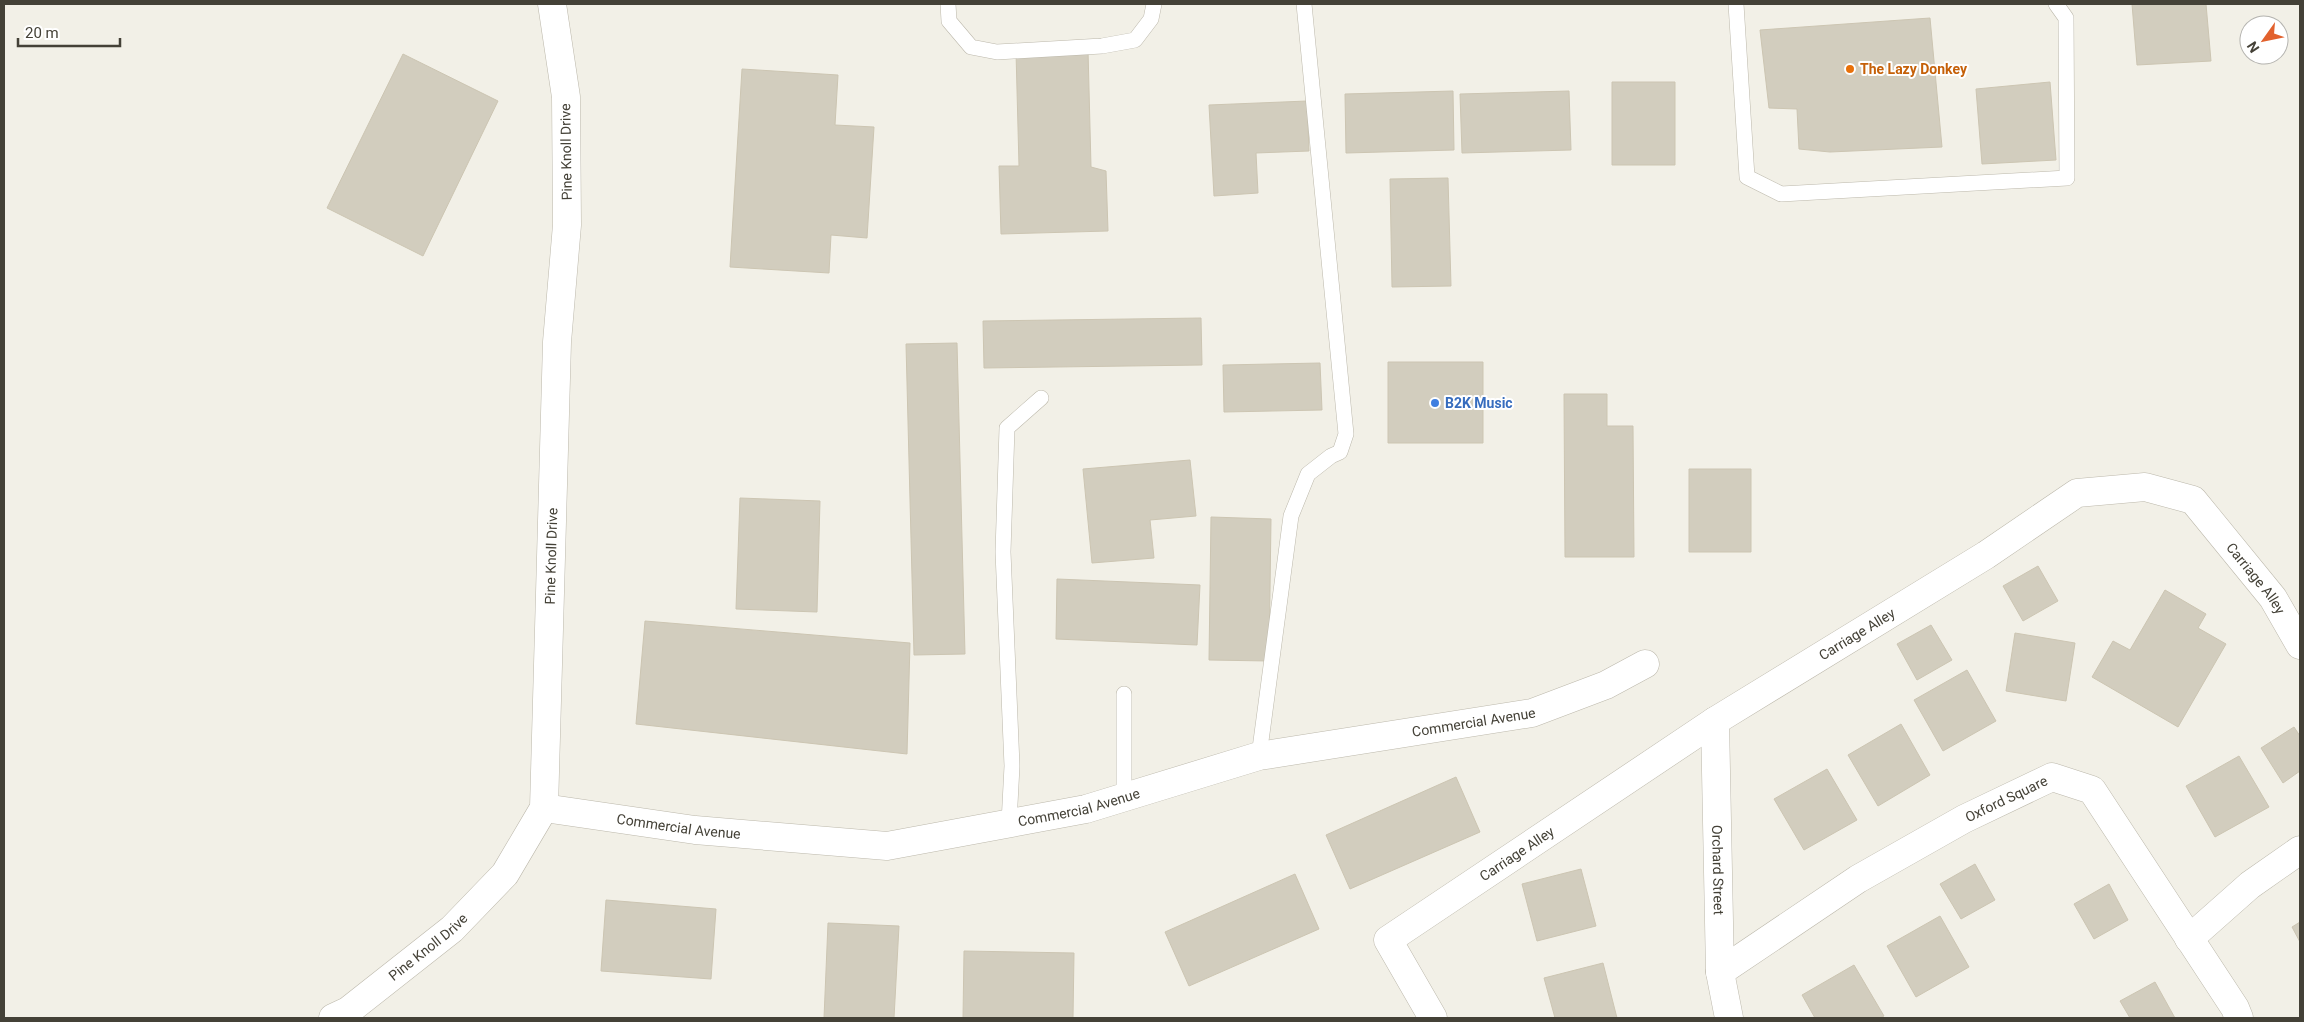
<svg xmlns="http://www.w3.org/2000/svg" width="2304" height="1022" font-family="Roboto,sans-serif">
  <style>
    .building { fill: #d2cdbe; stroke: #ccc5b2 }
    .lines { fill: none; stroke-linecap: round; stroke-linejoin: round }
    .service-casing { stroke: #bcb8ab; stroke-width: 16 }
    .minor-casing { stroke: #bcb8ab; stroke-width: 29 }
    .service { stroke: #fff; stroke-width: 15 }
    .minor { stroke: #fff; stroke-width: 28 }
    .food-dot { fill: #e8710a; stroke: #fff; stroke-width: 2 }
    .shop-dot { fill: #3f7fe0; stroke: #fff; stroke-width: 2 }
    .labels { text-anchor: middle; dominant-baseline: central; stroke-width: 4; stroke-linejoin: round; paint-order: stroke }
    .food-label { font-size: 14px; font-weight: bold; fill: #c56008; stroke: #fff; text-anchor: start }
    .street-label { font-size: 14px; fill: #444137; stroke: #fff }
    .shop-label { font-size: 14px; font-weight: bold; fill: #366cbe; stroke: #fff; text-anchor: start }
  </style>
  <rect width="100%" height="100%" fill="#f2f0e7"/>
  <!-- building -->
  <path class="building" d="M2132,4H2206L2211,61L2137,65Z
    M1930,18L1942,147L1830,152L1799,149L1797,109L1769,108L1760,30Z
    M1088,50L1091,167L1106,171L1108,231L1001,234L999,166H1019L1016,52Z
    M403,54L498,101L423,256L327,208Z
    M742,69L838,75L835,125L874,127L867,238L831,235L829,273L730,267Z
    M1612,82H1675V165H1612Z
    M2050,82L2056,160L1982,164L1976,89Z
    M1453,91L1454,150L1346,153L1345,94Z
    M1569,91L1571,150L1462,153L1460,94Z
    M1307,101L1309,151L1256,153L1258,193L1214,196L1209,105Z
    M1448,178L1451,286L1392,287L1390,179Z
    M1201,318L1202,365L984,368L983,321Z
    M957,343L965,654L914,655L906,344Z
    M1388,362H1483V443H1388Z
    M1320,363L1322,410L1224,412L1223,365Z
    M1564,394H1607V426H1633L1634,557H1565Z
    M1190,460L1196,516L1150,520L1154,558L1092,563L1083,469Z
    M1689,469H1751V552H1689Z
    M740,498L820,501L817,612L736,609Z
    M1211,517L1271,519L1269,661L1209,660Z
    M2038,566L2058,601L2023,621L2003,586Z
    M1057,579L1200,585L1197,645L1056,639Z
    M2165,590L2206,614L2198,628L2226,644L2178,727L2092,677L2113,641L2130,650Z
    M645,621L910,643L907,754L636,724Z
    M1931,625L1952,660L1917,680L1897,644Z
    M2015,633L2075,643L2066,701L2006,691Z
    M1967,670L1996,721L1943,751L1914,700Z
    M1901,724L1930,775L1878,806L1848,755Z
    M2294,727L2300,736V771L2283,783L2261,748Z
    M2239,756L2269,807L2215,837L2186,786Z
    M1827,769L1857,820L1804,850L1774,799Z
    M1456,777L1480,832L1350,889L1326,835Z
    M1975,864L1995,900L1961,919L1940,884Z
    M1581,869L1596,926L1537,941L1522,884Z
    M1295,874L1319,929L1189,986L1165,932Z
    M2109,884L2128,920L2094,939L2074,904Z
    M606,900L716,909L711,979L601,971Z
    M1940,916L1969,967L1916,997L1887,946Z
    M2300,922V942L2292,927Z
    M828,923L899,926L894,1018H824Z
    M964,951L1074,953L1073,1018H963Z
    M1603,963L1617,1018H1555L1544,978Z
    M1854,965L1884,1016L1880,1018H1815L1802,995Z
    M2155,982L2175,1018H2130L2120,1001Z"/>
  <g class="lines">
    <!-- service casing -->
    <g class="service-casing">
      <path id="service" d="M948,4L949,21L971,47L997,52L1102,46L1135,40L1151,19L1154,4
        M1736,4L1747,177L1781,194L2067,178L2066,18L2056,4
        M1124,694V798
        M1259,756L1291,516L1308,474L1331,456L1340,452L1346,434L1304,4
        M1009,823L1012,766L1003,552L1007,428L1041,398"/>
    </g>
    <!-- minor casing -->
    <g class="minor-casing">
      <g id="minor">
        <path id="s1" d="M1715,721L1720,972L1729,1018"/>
        <path id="s2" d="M544,808L695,830L887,846L1086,809L1259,756L1532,713L1606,685L1645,664"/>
        <path d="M2189,939L2250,885L2300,850"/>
        <path id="s3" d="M1720,972L1858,879L1964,819L2052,777L2092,790L2235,1008L2239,1018"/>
        <path id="s4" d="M333,1018L348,1011L452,929L505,874L544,808L557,342L567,225L566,97L552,4"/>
        <path id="s5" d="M1433,1018L1388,940L1715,721L1986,555L2077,493L2145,487L2193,500L2273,598L2300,645"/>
      </g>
    </g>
    <!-- service -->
    <use href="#service" class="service"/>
    <!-- minor -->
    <use href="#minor" class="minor"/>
  </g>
  <!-- markers -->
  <circle class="food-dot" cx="1850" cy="69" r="5"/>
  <circle class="shop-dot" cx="1435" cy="403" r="5"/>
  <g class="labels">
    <!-- food labels -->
    <g class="food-label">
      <text x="1860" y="69">The Lazy Donkey</text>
    </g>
    <!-- street labels -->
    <g class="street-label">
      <text transform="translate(566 152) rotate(-91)">Pine Knoll Drive</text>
      <text stroke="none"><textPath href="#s4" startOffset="554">Pine Knoll Drive</textPath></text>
      <text stroke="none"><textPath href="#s5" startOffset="1130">Carriage Alley</textPath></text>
      <text stroke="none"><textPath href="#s5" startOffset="650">Carriage Alley</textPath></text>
      <text stroke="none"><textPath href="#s2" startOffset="946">Commercial Avenue</textPath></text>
      <text stroke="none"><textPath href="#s3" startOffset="335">Oxford Square</textPath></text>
      <text stroke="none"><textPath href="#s2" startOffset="541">Commercial Avenue</textPath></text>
      <text stroke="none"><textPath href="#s2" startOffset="136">Commercial Avenue</textPath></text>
      <text stroke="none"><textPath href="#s5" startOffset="245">Carriage Alley</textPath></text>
      <text stroke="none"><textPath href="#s1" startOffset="149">Orchard Street</textPath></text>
      <text stroke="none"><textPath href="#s4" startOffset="119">Pine Knoll Drive</textPath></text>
    </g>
    <!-- shop labels -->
    <g class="shop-label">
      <text x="1445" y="403">B2K Music</text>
    </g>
  </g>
  <!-- border -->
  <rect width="2304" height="1022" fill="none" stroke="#444137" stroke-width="10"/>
  <!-- north arrow -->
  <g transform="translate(2264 40) rotate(237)"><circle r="24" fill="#ffffff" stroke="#b4b3af"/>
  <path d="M0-4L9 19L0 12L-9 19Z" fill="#e2612d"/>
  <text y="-8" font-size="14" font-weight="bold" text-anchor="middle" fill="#444137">N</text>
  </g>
  <!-- scale -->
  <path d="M18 38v8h102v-8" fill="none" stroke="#444137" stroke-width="2.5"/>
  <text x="25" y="38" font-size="15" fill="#444137" stroke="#ffffff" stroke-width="4" paint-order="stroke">20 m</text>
</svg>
